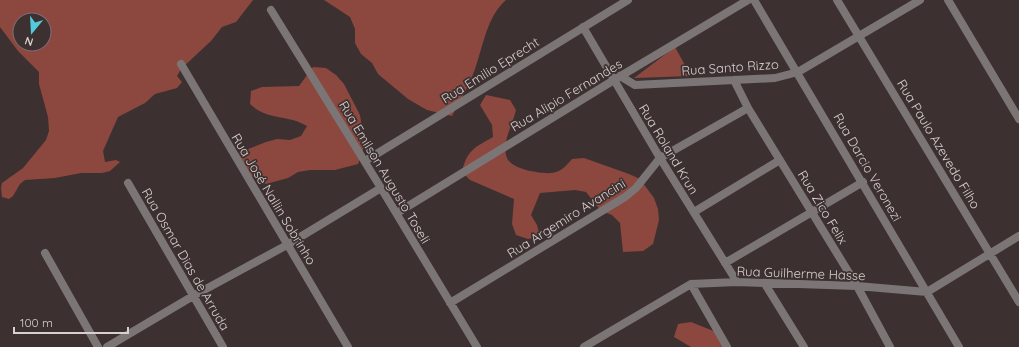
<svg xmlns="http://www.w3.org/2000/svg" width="1019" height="347" font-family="Quicksand,sans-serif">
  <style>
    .green { fill: #8c473f; fill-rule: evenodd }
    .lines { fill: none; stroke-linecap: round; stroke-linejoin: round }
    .minor { stroke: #7b7675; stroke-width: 8 }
    .labels { text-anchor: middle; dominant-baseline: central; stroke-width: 3.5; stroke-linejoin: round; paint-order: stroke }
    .street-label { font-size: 13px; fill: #d7d0cf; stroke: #3c3130 }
  </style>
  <rect width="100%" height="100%" fill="#3c3130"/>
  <!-- green -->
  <path class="green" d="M0,0H253L236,22L222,27L211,41L181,69L177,76L182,82L177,88L155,94L145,103L118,117L103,151L105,162L116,160L120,162L110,171L102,173H81L55,178L25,180L20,184L13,196L9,199L2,197L1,188L2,183L23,168L46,140L49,131L48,117L39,84V72L18,51L0,27ZM20,20H44V44H20Z
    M324,0H506C487,16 483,47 475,69C469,86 460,101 452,116L427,110L408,99L378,74L372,63L361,54L355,43V29L350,17Z
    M675,47L691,76L634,78Z
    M313,67L326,68L336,75L344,84L360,115L364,139L363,151L358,164L335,170H310L298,172L288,178L266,184L261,183L247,173L238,153L266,142L277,139L290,140L301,136L307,126C288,114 268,121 250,104L251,91L262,87L299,86Z
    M486,95L510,100L516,110C513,124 501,143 507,158C512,170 541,174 552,173C561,172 567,165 572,159L584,158L629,174L640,179L654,198L658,209L659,220L653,244L643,251L623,252L620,223L612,215L601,211L586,192L575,190L540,193L531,215L537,225L540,237L528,239L516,235L512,224L514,199L470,180L462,172C467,150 474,148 493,137L492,125L480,105Z
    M691,322L716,332L728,347H691L674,337L678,324Z"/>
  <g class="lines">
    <!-- minor -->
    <path class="minor" d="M754,0L959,347
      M837,0L1019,302
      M948,0L1019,119
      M271,10L381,188L477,347
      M583,27L660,158L737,282
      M181,64L348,347
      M620,76L635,85L775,78L798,72L920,0
      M734,80L748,108L857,286L890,347
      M365,161L628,0
      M128,183L223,347
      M694,212L780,160
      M397,213L614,80L748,0
      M45,253L98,347
      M725,263L863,182
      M691,284L727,347
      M765,284L804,347
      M450,303L625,197L636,188L660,158L748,108
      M107,347L193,296L287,245L381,188
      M584,347L691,284L737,282L857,286L927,292L1019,236"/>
  </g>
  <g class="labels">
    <!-- street labels -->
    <g class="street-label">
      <text transform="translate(730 67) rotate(-4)">Rua Santo Rizzo</text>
      <text transform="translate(490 70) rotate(-32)">Rua Emilio Eprecht</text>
      <text transform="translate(566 95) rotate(-31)">Rua Alipio Fernandes</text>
      <text transform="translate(939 144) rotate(59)">Rua Paulo Azevedo Filho</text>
      <text transform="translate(669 149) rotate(59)">Rua Roland Krun</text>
      <text transform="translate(868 167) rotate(60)">Rua Darcio Veronezi</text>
      <text transform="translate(385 172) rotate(59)">Rua Emilson Augusto Toseli</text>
      <text transform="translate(274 199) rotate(59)">Rua José Nallin Sobrinho</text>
      <text transform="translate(823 207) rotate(59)">Rua Zico Felix</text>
      <text transform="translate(566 218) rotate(-32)">Rua Argemiro Avancini</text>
      <text transform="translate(186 259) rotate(60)">Rua Osmar Dias de Arruda</text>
      <text transform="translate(801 273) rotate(2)">Rua Guilherme Hasse</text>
    </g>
  </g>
  <!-- north arrow -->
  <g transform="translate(32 32) rotate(198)"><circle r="19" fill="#3c3130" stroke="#7a7170"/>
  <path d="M0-3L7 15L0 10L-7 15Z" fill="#53cbdb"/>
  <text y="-6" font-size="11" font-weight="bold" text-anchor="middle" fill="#d7d0cf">N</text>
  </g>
  <!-- scale -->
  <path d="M14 327v6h114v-6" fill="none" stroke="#d7d0cf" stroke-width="2"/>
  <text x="20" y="327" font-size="12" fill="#d7d0cf" stroke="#3c3130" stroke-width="3" paint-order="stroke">100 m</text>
</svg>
